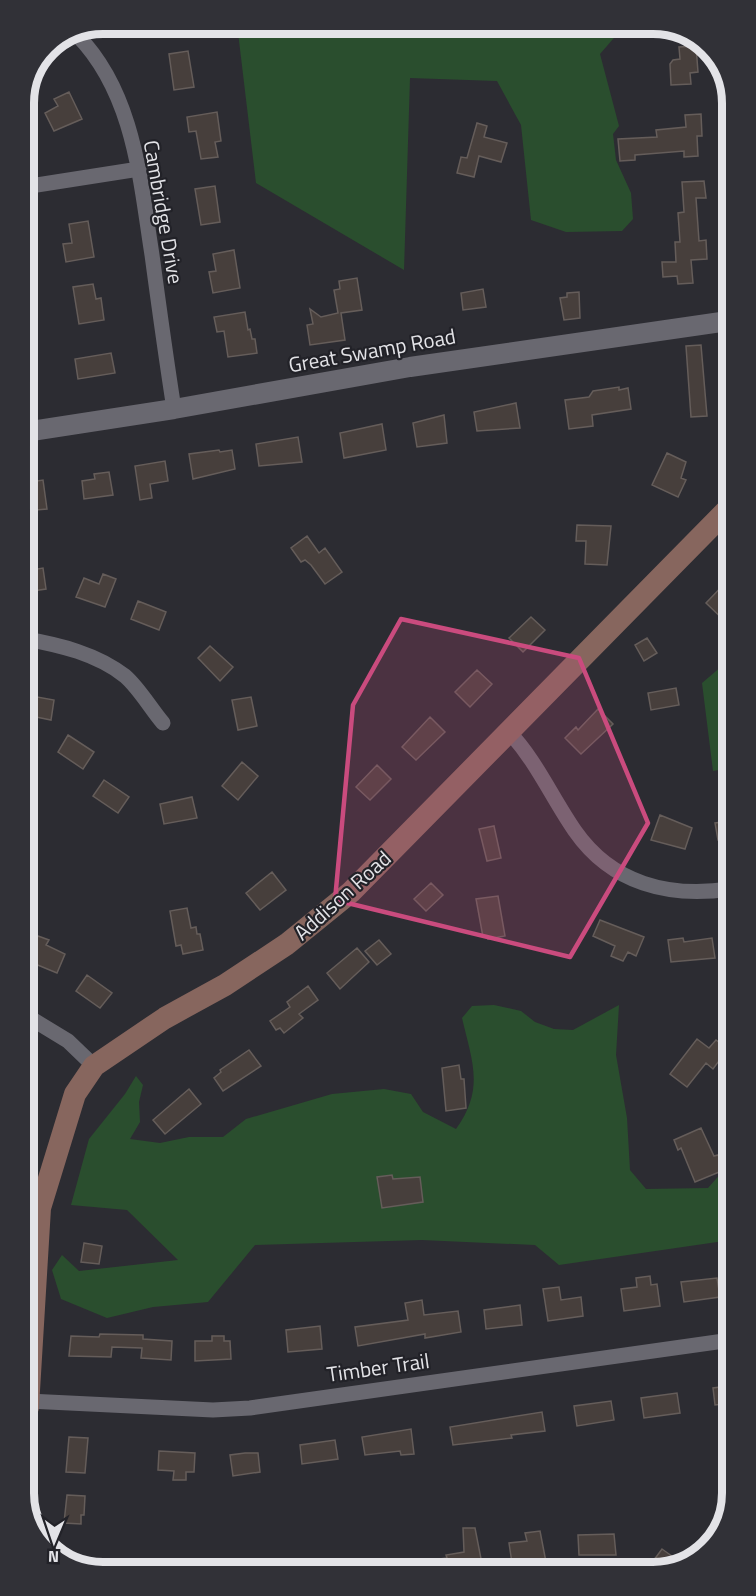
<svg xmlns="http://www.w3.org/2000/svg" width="756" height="1596" font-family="'Titillium Web',sans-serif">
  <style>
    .green { fill: #2a4e2e }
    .building { fill: #473f3c; stroke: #655d5a; stroke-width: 1.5 }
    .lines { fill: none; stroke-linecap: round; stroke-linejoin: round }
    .minor { stroke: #696870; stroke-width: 15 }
    .tertiary { stroke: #696870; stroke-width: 20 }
    .secondary { stroke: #87665e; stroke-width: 22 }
    .marked { fill: #ca4b7e; fill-opacity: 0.2; stroke: #ca4b7e; stroke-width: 4.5; stroke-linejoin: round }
    .labels { text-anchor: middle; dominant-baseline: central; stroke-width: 4.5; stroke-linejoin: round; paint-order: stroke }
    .street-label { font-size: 21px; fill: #e3e3e7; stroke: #222228 }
    .rim { fill: none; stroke: #e3e3e7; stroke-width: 8 }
  </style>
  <rect width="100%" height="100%" fill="#2c2c32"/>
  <!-- green -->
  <path class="green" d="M237,24H626L600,54L619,126L613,134L616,160L631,193L633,219L622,231L566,232L531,220L521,125L497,81L410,78L404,270L256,183Z
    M729,660L730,768L713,771L702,683Z
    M494,1005L521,1011L535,1022L554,1029L573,1030L619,1005L616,1055L627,1118L630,1170L646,1189L708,1188L731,1162V1240L559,1265L535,1245L422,1240L255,1245L208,1302L153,1307L107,1318L61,1299L52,1270L62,1255L79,1271L178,1260L127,1210L71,1205L89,1139L125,1094L136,1076L143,1085L139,1102L140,1122L130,1139L160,1143L189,1137H223L246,1119L332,1094L384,1089L411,1094L423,1112L456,1129C485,1089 472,1061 462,1018L472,1006Z"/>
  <!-- building -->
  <path class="building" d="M696,46L698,72L690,73L691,84L671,85L670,64L673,60L680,59L679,47Z
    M188,51L194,87L174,90L169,54Z
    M69,92L82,119L54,131L45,113L58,106L54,99Z
    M217,112L221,141L215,142L218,157L201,159L196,131L189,132L187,117Z
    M701,114L702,136H697L698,156L684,157V151L635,155V160L620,161L618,139L657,137L656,130L686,127L685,115Z
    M477,123L487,126L484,137L507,143L501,162L479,156L474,177L457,173L461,157L467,158Z
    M704,181L706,198H696L699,241L706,240L707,259L691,260L693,283L678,284L677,276L663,277L662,262H676L675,242H680L678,213L684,212L682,182Z
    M215,186L220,222L201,225L195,189Z
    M88,221L94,257L66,262L63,244L72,243L69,224Z
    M234,250L240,288L213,293L209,272L216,271L213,254Z
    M357,278L362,310L341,313L345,340L310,345L307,325L313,324L310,309L321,317L338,313L334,290L340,289L339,281Z
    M93,284L96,299L101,298L104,320L79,324L73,287Z
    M483,289L486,307L463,310L461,293Z
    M579,292L580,318L564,320L560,298L567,297V293Z
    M245,312L248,330L250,329L252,339H255L257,353L228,357L224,331L217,332L214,317Z
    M701,345L707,416L691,417L686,346Z
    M111,353L115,373L78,379L75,359Z
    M619,387V390L628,388L631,409L592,415L593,426L569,429L565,400L589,397L593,391Z
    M516,403L520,428L477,431L474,412Z
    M444,415L447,443L417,447L413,423Z
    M382,424L386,450L344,458L340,433Z
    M298,437L302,462L259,466L256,444Z
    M219,450L220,452L232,450L235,469L193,479L189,454Z
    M667,453L686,462L681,478L686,480L678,497L652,485Z
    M165,461L168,481L150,484L152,498L140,500L135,466Z
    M109,472L113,495L84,499L82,481L95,479L94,474Z
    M43,480L47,509L36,510L34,502L25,504V483Z
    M577,525L611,526L607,565L585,564L586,541H576Z
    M307,536L319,553L325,548L342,572L325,584L311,565L305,560L301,562L291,548Z
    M43,568L46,589L26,592V571Z
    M103,574L116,579L105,607L76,597L84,578L99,584Z
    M729,579V625L706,603Z
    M138,601L166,612L159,630L131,619Z
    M531,617L545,630L523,652L509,638Z
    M647,638L657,653L644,661L635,645Z
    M210,646L233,667L220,681L198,658Z
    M477,670L492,684L470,707L455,692Z
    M676,688L679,705L651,710L648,693Z
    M26,695L54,700L51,720L26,715Z
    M251,697L257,726L238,730L232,700Z
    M598,709L613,724L581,754L565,738L576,727L578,730Z
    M430,717L445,732L416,760L402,747Z
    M68,735L94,752L83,769L58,752Z
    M242,762L258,776L238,800L222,786Z
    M377,765L391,779L370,800L356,787Z
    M104,780L129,797L118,813L93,796Z
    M192,797L197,818L164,824L160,804Z
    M660,815L692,828L685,849L651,840Z
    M730,821V839L718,840L715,823Z
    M494,826L501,858L487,861L479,829Z
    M272,872L286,890L260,910L246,893Z
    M431,883L443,895L426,911L414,899Z
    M498,896L505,936L488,939V936L483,937L476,899Z
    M187,908L191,928L196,927L197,934H200L203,950L183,954L181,945L176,946L170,911Z
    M600,920L644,937L636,956L628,952L623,961L611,956L615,946L593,936Z
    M38,936L49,940L46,945L65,954L57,973L28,961Z
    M683,938L684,942L712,938L715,958L671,962L668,940Z
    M379,940L391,954L377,965L365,951Z
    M357,948L369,962L340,989L327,973Z
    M87,975L112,993L100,1008L76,991Z
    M308,986L318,1000L299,1014L303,1018L284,1033L280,1028L276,1030L270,1021L290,1007L287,1002Z
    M697,1039L709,1048L716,1040L728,1049L713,1069L706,1063L687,1087L670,1074Z
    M249,1050L261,1066L223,1091L214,1078L221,1072L220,1070Z
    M459,1065L461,1079H464L466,1108L446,1111L442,1068Z
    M189,1089L201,1104L165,1134L153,1120Z
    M701,1128L714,1156L718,1155L724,1170L695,1182L681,1148L678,1150L674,1140Z
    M392,1175L393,1179L420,1177L423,1202L382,1208L377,1177Z
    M84,1243L102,1246L99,1264L81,1262Z
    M650,1276L651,1285L657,1284L660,1306L624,1311L621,1289L637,1287L636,1278Z
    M717,1278L720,1297L684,1302L681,1282Z
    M559,1287L561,1300L581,1297L583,1316L548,1321L543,1289Z
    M422,1300L424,1315L458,1311L461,1332L425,1338V1334L358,1346L355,1327L408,1320L405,1303Z
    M520,1305L522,1325L486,1329L484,1310Z
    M320,1326L322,1349L288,1352L286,1330Z
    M100,1334L143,1335V1339L172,1341L171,1360L141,1358L142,1348L112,1347L111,1357L69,1356L71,1336L99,1337Z
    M212,1336H224V1341H230L231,1359L195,1361V1341H212Z
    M728,1386L732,1387V1403L715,1405L713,1388Z
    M677,1393L680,1413L644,1418L641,1398Z
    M611,1401L614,1420L577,1426L574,1406Z
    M542,1412L545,1431L511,1435L512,1438L453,1445L450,1427Z
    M411,1429L414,1454L401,1455L400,1451L365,1455L362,1437Z
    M69,1437L88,1438L85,1473L66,1472Z
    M335,1440L338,1459L302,1464L300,1445Z
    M159,1451L195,1453L194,1472H186V1480H173L174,1471L158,1470Z
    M245,1453H258L260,1472L233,1476L230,1455Z
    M67,1495L85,1496L84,1515H81V1524L64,1523Z
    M463,1528H475L483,1569H442L440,1559L447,1558L446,1555L464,1552Z
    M540,1531L546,1562L528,1565L527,1561L512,1563L509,1543L527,1541L525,1533Z
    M614,1534L616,1555H579L578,1535Z
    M662,1549L683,1564L679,1568H648Z"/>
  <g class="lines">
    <!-- minor -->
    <path class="minor" d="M77,35C134,93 140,179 152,255C159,307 166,358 174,409
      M24,187L139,169
      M26,639C60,645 97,654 125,676C139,688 151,709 163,723
      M508,731C536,760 552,798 575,831C612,884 669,898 730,889
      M27,1016L68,1041L94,1066
      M28,1401L213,1410L250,1408L731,1340"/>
    <!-- tertiary -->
    <path class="tertiary" d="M25,432L174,409L410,367L728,321"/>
    <!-- secondary -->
    <path class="secondary" d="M28,1407L40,1208L75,1094L94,1066L165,1018L225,985L287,944L351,892L729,508"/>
  </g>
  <!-- marked area -->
  <path class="marked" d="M401,619L579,658L648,823L570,957L335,900L353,705Z"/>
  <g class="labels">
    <!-- street labels -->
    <g class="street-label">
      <text transform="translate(164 212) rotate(80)">Cambridge Drive</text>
      <text transform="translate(372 350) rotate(-10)">Great Swamp Road</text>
      <text transform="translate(342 895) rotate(-42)">Addison Road</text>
      <text transform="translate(378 1367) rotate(-8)">Timber Trail</text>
    </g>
  </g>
  <!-- crop -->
  <path d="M0 0H756V1596H0ZM103 34H653A69 69 0 0 1 722 103V1493A69 69 0 0 1 653 1562H103A69 69 0 0 1 34 1493V103A69 69 0 0 1 103 34Z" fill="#313137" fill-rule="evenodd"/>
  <path class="rim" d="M103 34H653A69 69 0 0 1 722 103V1493A69 69 0 0 1 653 1562H103A69 69 0 0 1 34 1493V103A69 69 0 0 1 103 34Z"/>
  <!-- north arrow -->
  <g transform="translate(54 1542) rotate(182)" stroke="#222228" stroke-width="4.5" paint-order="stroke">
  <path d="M0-4.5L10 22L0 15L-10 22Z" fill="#e3e3e7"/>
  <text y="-9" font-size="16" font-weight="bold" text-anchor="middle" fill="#e3e3e7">N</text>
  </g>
</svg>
